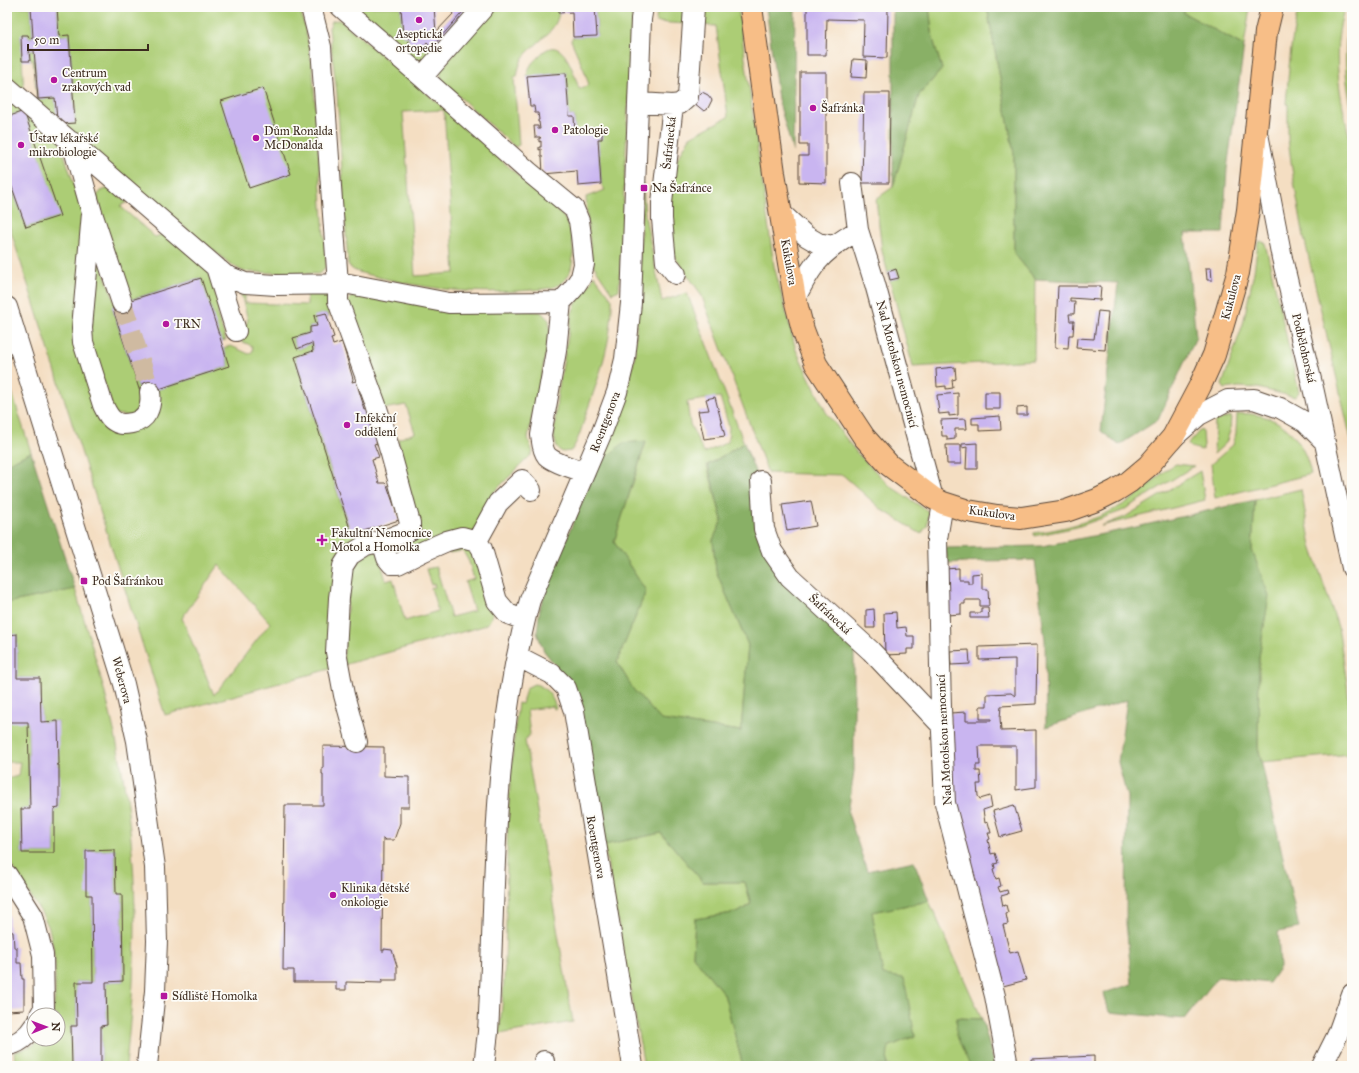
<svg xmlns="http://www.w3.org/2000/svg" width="1359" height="1073" font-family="'IM FELL Great Primer',serif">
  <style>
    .green { fill: #accd75; stroke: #747c4a; fill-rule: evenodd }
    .forest { fill: #89b066; stroke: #626d42 }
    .building { fill: #c9b5f0 }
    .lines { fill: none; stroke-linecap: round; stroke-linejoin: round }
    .minor-tunnel { stroke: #cfbaa1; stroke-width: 20; stroke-dasharray: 20 10; stroke-linecap: butt }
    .minor-casing { stroke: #574537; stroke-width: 22 }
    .major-casing { stroke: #574537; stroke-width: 24 }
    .minor { stroke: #fff; stroke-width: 20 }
    .major { stroke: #f7be87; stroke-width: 22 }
    .poi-dot { fill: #b5179e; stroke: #fdfcf7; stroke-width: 1.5 }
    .labels { text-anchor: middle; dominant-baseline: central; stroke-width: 3.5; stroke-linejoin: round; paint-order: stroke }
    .poi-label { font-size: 12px; fill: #3b2a1e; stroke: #fdfcf7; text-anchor: start }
    .street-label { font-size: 12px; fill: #3b2a1e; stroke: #fdfcf7 }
  </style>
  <rect width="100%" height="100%" fill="#fdfcf7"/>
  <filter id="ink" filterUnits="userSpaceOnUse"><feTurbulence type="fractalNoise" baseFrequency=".025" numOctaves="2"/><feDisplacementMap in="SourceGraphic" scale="8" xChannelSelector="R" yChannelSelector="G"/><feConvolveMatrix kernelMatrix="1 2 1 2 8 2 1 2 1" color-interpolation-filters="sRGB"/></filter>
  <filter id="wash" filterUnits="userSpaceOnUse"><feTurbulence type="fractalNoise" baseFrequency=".012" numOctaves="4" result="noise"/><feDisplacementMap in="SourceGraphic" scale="16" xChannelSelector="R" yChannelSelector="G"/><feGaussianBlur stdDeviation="0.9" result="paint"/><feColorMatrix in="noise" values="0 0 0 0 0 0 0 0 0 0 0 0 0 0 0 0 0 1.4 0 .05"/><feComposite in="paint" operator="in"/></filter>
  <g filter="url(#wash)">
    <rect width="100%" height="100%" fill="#f4dec2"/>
    <!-- green -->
    <path class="green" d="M7,7H31L33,37L29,38L28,35L21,36L24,97L7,83Z
      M57,7H300L308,42L313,72L326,265L322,272L318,274L250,272L242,271L229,263L38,109L33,60H30L29,50H34L38,99L55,98L57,119H62L63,124L75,122L69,36H59Z
      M353,7H401L403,36H408L410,50L422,49L427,42L433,47L467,7H477L423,61L415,60Z
      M492,7H559C561,31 534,42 522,59C519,65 518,71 517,77H514L519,145L515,147L442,81L440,71Z
      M595,7H633L619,290L612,293L592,263L587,217L586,197L605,190L601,184L598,139H602V132L575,133L574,116H569L566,73L527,76C529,65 533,62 540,55C562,31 574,73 579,89L589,85L584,70L571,40L573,37L597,35Z
      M657,7H738L774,266L796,350L826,412L857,453L890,486L929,512L927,526L921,534L881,509L843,475L768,473L701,294L672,253L666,179L690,137L728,117L716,26L656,22Z
      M929,7H987L1014,154V253L1035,279L1034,360L913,367L882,251L876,199L893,187L919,95L942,69L933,39ZM896,269L899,278L890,280L888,272Z
      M1184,7H1250L1244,46L1184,13Z
      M1299,7H1345C1330,50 1340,97 1350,140H1352V444L1304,237L1293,176L1288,139V104H1286C1289,71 1290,39 1299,7Z
      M1352,8V106H1351C1344,73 1343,40 1352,8Z
      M337,20L341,21L444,108L563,216C565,220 569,225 570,230C574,244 576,271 563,282C555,289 542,289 531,290C478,295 425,289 374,276C367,274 357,273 351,268L348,264L337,94L329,28L332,21ZM444,110L455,273L415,276L403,112Z
      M7,94L59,138L86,222L77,331L101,414L129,429L156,390L229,366L223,348L231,346L249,354L251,353L253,350L252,346L239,340L248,320L241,294L243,291H245V303L307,305V292C312,293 319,292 324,294C333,297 333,311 328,317L326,313L315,316L317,326L310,327V333L293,338L297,349L312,343L313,351L295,357L351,535L369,529L371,536L356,543L333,668L165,715L7,219V173L26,227L59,216L24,111L7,117ZM219,565L270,623L214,695L182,618Z
      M643,183L645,216L662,301L687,293L744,443L707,465L722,520L713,540L716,571L748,645L741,731L661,720L633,689L617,662L646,591L614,542L646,442L597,466C612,429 629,393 635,354ZM720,397L729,427L728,442L704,453L690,424L687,402Z
      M107,189H110L128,202L120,206L155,237L169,232L206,265L221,310L217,314L226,340L221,341L200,278L127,301L97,196L102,190Z
      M1260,241L1265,243L1299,392L1295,397L1258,388L1239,387L1225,389L1222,385L1243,324L1254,272L1258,242Z
      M96,251L116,305L112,307L141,395L144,394L135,417L115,414L88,337Z
      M594,275L612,299C613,338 599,377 586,414C582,426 579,440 571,451L562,452L557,448L554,437L557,398L572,313L578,299L590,284Z
      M359,294L541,312L549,320L550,329L537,400L533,411L528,438L533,453L493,493L473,534L398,555L395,549L397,544L422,534L406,479L398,439L415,433L406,405L383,409L363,347L365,342L364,334H357L347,303L351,297Z
      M7,377L31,452L7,464Z
      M1237,414C1245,413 1254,414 1262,416C1291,424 1305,446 1311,474L1215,498L1211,464L1233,445L1236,433Z
      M1231,416L1230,431L1226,443L1214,454L1215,421Z
      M1201,429L1203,431L1204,446L1202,450L1190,447L1188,444Z
      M1176,464L1194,466L1122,511L1077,527L1034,536V533C1070,528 1105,518 1135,497C1150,486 1160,472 1176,464Z
      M1200,471L1205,500L1101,526L1125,517Z
      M1301,489L1311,546L1338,627L1347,683L1352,734V754L1262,762L1258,747L1259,657L1268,599L1252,550L1255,500Z
      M448,544L472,546L493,607C492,618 491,623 480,627L343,665L350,566L377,548L386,581L393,579L405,621L438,611L431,588L435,587L434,584L431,585L426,569L436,567L451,617L474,611L465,582L474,579L469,562L463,551L449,553Z
      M75,589C94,653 114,717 124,783C133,841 137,902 134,960C133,996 129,1031 126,1066H101V1026L107,1025L106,982L123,981L122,895L116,894L115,850L86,851L92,895L93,982H76L77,1026H71L72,1066H7V1063L15,1061L14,1052L34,1045L40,1039H58V1015H53L55,993V963L53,947L49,928L42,914L17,875L7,857V779L18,776L20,762H7V678L28,722L30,809H21L22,853H54V809L59,808V765H56L58,721L41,722L40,678H17V635H7V603Z
      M534,684C546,686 553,697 556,708L554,709L553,706L527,710L530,734L525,740L573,1022L499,1034C507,974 506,912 507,852C508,802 512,752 518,703L522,704L526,688Z
      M661,833L703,882H745L751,903L739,912L695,919L693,956L724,994L743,1066H644L604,845Z
      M929,901L982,1019L957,1018L970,1066H887L888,1047L915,1036L883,976L872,912Z"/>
    <!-- forest -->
    <path class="forest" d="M766,7H795L793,152L778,99Z
      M893,7H929L933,39L942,69L919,95L893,187Z
      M987,7H1184V13L1244,46L1227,169L1223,233H1185L1196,337L1158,420L1119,445L1101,431L1118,283L1035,279L1014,253V154Z
      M646,441L614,542L646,591L617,662L633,689L661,720L741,731L748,645L716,571L713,540L722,520L708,465L744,443L756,474L760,529L854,640V771L848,813L867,871L914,861L929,901L872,912L883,975L904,978L915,1036L888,1047L887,1066H743L724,994L693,956L695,919L739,912L751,904L745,882H703L661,833L604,845L556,666L544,651L537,633L540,607L560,554L597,466L623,443Z
      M31,452L75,589L7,603V464Z
      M1255,500L1252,550L1269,596L1259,657L1258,747L1299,928L1278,932L1280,967L1269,983L1218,977L1184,1019L1109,1012L1104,993L1132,984L1126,923L1127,797L1118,762L1127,700L1046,727L1045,640L1035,560L982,561L948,563L945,548L1042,546L1123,530Z
      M957,1018L982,1019L995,1066H970L956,1034Z"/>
    <g id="blocks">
      <!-- building -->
      <path class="building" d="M31,7H57L59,36L69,35L75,123L62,124V119H57L55,98L38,99L34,50H29L30,61H22L21,35H28L29,38L33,37Z
        M401,7H434L436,32L453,14L449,7H467L432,47L427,42L422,49L410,50L408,36L403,37Z
        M559,7H595L597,36L573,37L572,12L559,13Z
        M807,7H888L887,58L863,57L864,20L827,19L826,55H807Z
        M853,59L867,60L866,78L851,77Z
        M800,72H826V183L799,182V156H808V145H800Z
        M566,73L569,116H574L575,133L602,131V139H598L601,184L578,186L577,171L543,174L542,156H541V149L539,150V147H541V141L539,142V138H541L540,137H535L534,126H538V129H540L539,122H538V120H539L538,113H535L534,106H530L527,76Z
        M263,88L291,174L249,188L221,101Z
        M702,92L708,95L712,100L708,108L704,111L694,103L699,95Z
        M864,93H890L889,183H862Z
        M24,111L60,216L26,227L7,173V117Z
        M1206,268H1211L1212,280H1207Z
        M896,269L899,278L890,280L888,272Z
        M201,278L229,366L141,395L112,306Z
        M1058,286H1101L1100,300L1070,298V302H1075L1074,314H1069L1070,321H1074L1073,335H1069L1068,349L1055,348Z
        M1098,311L1108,312L1105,350L1076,348L1077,338L1094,339Z
        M326,313L334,337L331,338L333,345L342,342L353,379L352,382L356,381L365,410L372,408L382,441L374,444L379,457L372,459L379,483H385L387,485L399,520L352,535L295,357L313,351L312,343L297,349L293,338L310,333V327L317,326L314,316Z
        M955,367L956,379L952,380L953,388L946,389V386L937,387L936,369Z
        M985,392H1000V409H985Z
        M958,393V415L949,416V413L939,414L937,395Z
        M715,397L725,436L704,439L698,411L709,410L706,399Z
        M1027,407V415H1017V408Z
        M1000,416L1001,430L979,431V424H972V418Z
        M966,419L967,429H955V439L947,440V436H942L941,420Z
        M977,443V469H966L967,447L962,448V444Z
        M946,445H961V464H947Z
        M811,501L816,526L787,531L782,505Z
        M959,568V580H968V583H972V574L982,573V589H988L989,606H980V600H965V604H961V614L947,615L945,569Z
        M981,608H988L989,618H970V613H981Z
        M874,609L875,628H866V610Z
        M896,612L897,628L906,627L907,636H914V649H907V654L885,655L884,613Z
        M17,634V678H40L41,722L58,721L59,764L56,765H59V808L54,809V853H22L21,809H30L28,722H8L7,678V635Z
        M1037,645L1036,704L1001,706L1000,718L1001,731L1036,730V787L1016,790V746H979L980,765H976V771H980L981,784H977L978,796L980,799L990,796L992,807L983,810L985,823L988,822L991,833H988L990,839L988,840L991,854L995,853L998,863L994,864L995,868L993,869L996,879L999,878L1001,886L998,887L1000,892L1007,890L1008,894L1001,896L1003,906L1006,905L1008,913L1006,914L1008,924L1003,925L1010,953L1018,951L1026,980L1003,986L952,800L950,713L966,712V721H991V719H980V706H987V694L1011,693L1015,696V659L979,660V647Z
        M969,650L970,664L951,665L950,651Z
        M323,746L384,747V776L409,777V807H400V823L394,840H385L383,838L382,951H384V949L392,950L397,966V980H383L382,979V983L346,982V990H336V982H294V970H283L285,805H323V774H322V768H323Z
        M1014,805L1022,831L1000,837L993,811Z
        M115,850L116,894H122L123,981L106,982L107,1025L101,1026V1066H72L71,1026H77L76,982H93L92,895H86V851Z
        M7,915H9V931L13,932L14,947L17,948V963H21L22,979H24V1010L7,1011Z
        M1094,1056V1066H1031V1059Z"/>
    </g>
  </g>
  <g filter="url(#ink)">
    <use href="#blocks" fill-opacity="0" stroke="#574537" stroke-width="1"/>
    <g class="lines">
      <!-- minor-tunnel -->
      <path class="minor-tunnel" d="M122,303L150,392"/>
      <!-- minor casing -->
      <g class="minor-casing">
        <path id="minor" d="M311,7L321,47L338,284V301L376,405L391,454L410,523V530L382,541L366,545L350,555L343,566L339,598L336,652L344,695L357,742
          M422,77L484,7
          M7,87L225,275L245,283L276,285L349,284L449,303L561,302L573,289L581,277L584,264L581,235L579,221L574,209L529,172L422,77L341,7
          M639,103L673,105L680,104L688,97L694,7
          M673,105L662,203V219L666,262L676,274
          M1259,139L1282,258L1314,392L1352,568
          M72,142L92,213L122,303
          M852,183L858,230L875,284L933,498
          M780,212L806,236L818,243L834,246
          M92,213L82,328L83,342L103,405C106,411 109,419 116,422C121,425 126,424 132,423C147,420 152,407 150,392
          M216,267L236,331
          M795,299C801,286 808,274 816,263C827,249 843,240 858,230
          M561,302L556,351L541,435C542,441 542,450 547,456C554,463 575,469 585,472
          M7,307L124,684L137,741L155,867L157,941L155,991L147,1066
          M1175,436L1199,415L1228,400L1254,399L1280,408L1305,422L1325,442
          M761,481L764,529L772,551L790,577L871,651L942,726
          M943,503L937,539L941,708L945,803L995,996L1008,1066
          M382,541L387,558L392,564H398L424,551L447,541L462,537L477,541L498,503L522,480L531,490
          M477,541L482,549L497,601L508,614L524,620
          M517,656L552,674L566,688L574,711L633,1066
          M7,875L33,916L43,955L44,1008L40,1015
          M7,1045C17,1045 29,1035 34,1026
          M544,1061V1066
          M484,1066L488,1032C495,910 492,786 515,665C520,643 524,621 530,600L602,432L617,392L625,359L631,303L641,19L643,7
          M1322,1066L1337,1036L1352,994"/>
      </g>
      <!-- major casing -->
      <g class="major-casing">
        <path id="major" d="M751,7L774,173L795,299L803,330L816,364L864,437L889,465L933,498L943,503L968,511L997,516L1021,518L1066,511L1097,500L1115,491L1129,482L1148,466L1173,437L1200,386L1214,355L1238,273L1248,210L1266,32L1272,7"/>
      </g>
      <!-- minor -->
      <use href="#minor" class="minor"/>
      <!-- major -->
      <use href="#major" class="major"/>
    </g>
  </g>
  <!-- markers -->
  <g class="poi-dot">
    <circle cx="419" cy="20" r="4"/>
    <circle cx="54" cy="80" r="4"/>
    <circle cx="813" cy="108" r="4"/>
    <circle cx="555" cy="130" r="4"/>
    <circle cx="256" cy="138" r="4"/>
    <circle cx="21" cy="145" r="4"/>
    <rect x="640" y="184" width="8" height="8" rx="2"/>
    <circle cx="166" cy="324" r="4"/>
    <circle cx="347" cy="425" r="4"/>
    <path d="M320 534h4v4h4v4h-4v4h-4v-4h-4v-4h4z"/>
    <rect x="80" y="577" width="8" height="8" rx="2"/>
    <circle cx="333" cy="895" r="4"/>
    <rect x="160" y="992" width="8" height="8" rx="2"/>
  </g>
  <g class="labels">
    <!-- poi labels -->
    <g class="poi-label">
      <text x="419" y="34" text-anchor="middle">Aseptická<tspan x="419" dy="14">ortopedie</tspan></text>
      <text x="62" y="73">Centrum<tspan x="62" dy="14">zrakových vad</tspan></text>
      <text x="821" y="108">Šafránka</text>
      <text x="563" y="130">Patologie</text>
      <text x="264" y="131">Dům Ronalda<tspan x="264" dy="14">McDonalda</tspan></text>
      <text x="29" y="138">Ústav lékařské<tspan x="29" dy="14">mikrobiologie</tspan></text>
      <text x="652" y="188">Na Šafránce</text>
      <text x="174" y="324">TRN</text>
      <text x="355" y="418">Infekční<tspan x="355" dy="14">oddělení</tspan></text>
      <text x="331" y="533">Fakultní Nemocnice<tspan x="331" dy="14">Motol a Homolka</tspan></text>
      <text x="92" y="581">Pod Šafránkou</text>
      <text x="341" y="888">Klinika dětské<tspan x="341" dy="14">onkologie</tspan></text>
      <text x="172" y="996">Sídliště Homolka</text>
    </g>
    <!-- street labels -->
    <g class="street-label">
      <text transform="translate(669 143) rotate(-84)">Šafránecká</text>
      <text transform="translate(789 262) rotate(80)">Kukulova</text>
      <text transform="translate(1231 297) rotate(-75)">Kukulova</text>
      <text transform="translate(1304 348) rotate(77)">Podbělohorská</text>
      <text transform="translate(897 364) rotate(75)">Nad Motolskou nemocnicí</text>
      <text transform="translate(605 422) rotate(-69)">Roentgenova</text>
      <text transform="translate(992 513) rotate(8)">Kukulova</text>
      <text transform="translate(830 614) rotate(43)">Šafránecká</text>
      <text transform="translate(122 680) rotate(75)">Weberova</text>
      <text transform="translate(944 740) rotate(-93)">Nad Motolskou nemocnicí</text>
      <text transform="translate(596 847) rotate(80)">Roentgenova</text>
    </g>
  </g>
  <!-- margin -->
  <rect width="1359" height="1073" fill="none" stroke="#fdfcf7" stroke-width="24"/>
  <!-- north arrow -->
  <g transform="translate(46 1027) rotate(89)"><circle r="19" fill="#fdfcf7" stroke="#afa8a0"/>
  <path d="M0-3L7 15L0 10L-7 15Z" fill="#b5179e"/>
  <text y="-6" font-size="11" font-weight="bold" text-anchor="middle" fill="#3b2a1e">N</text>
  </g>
  <!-- scale -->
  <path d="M28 44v6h120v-6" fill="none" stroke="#3b2a1e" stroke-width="2"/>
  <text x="34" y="44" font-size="12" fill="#3b2a1e" stroke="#fdfcf7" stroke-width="3" paint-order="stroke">50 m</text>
</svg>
